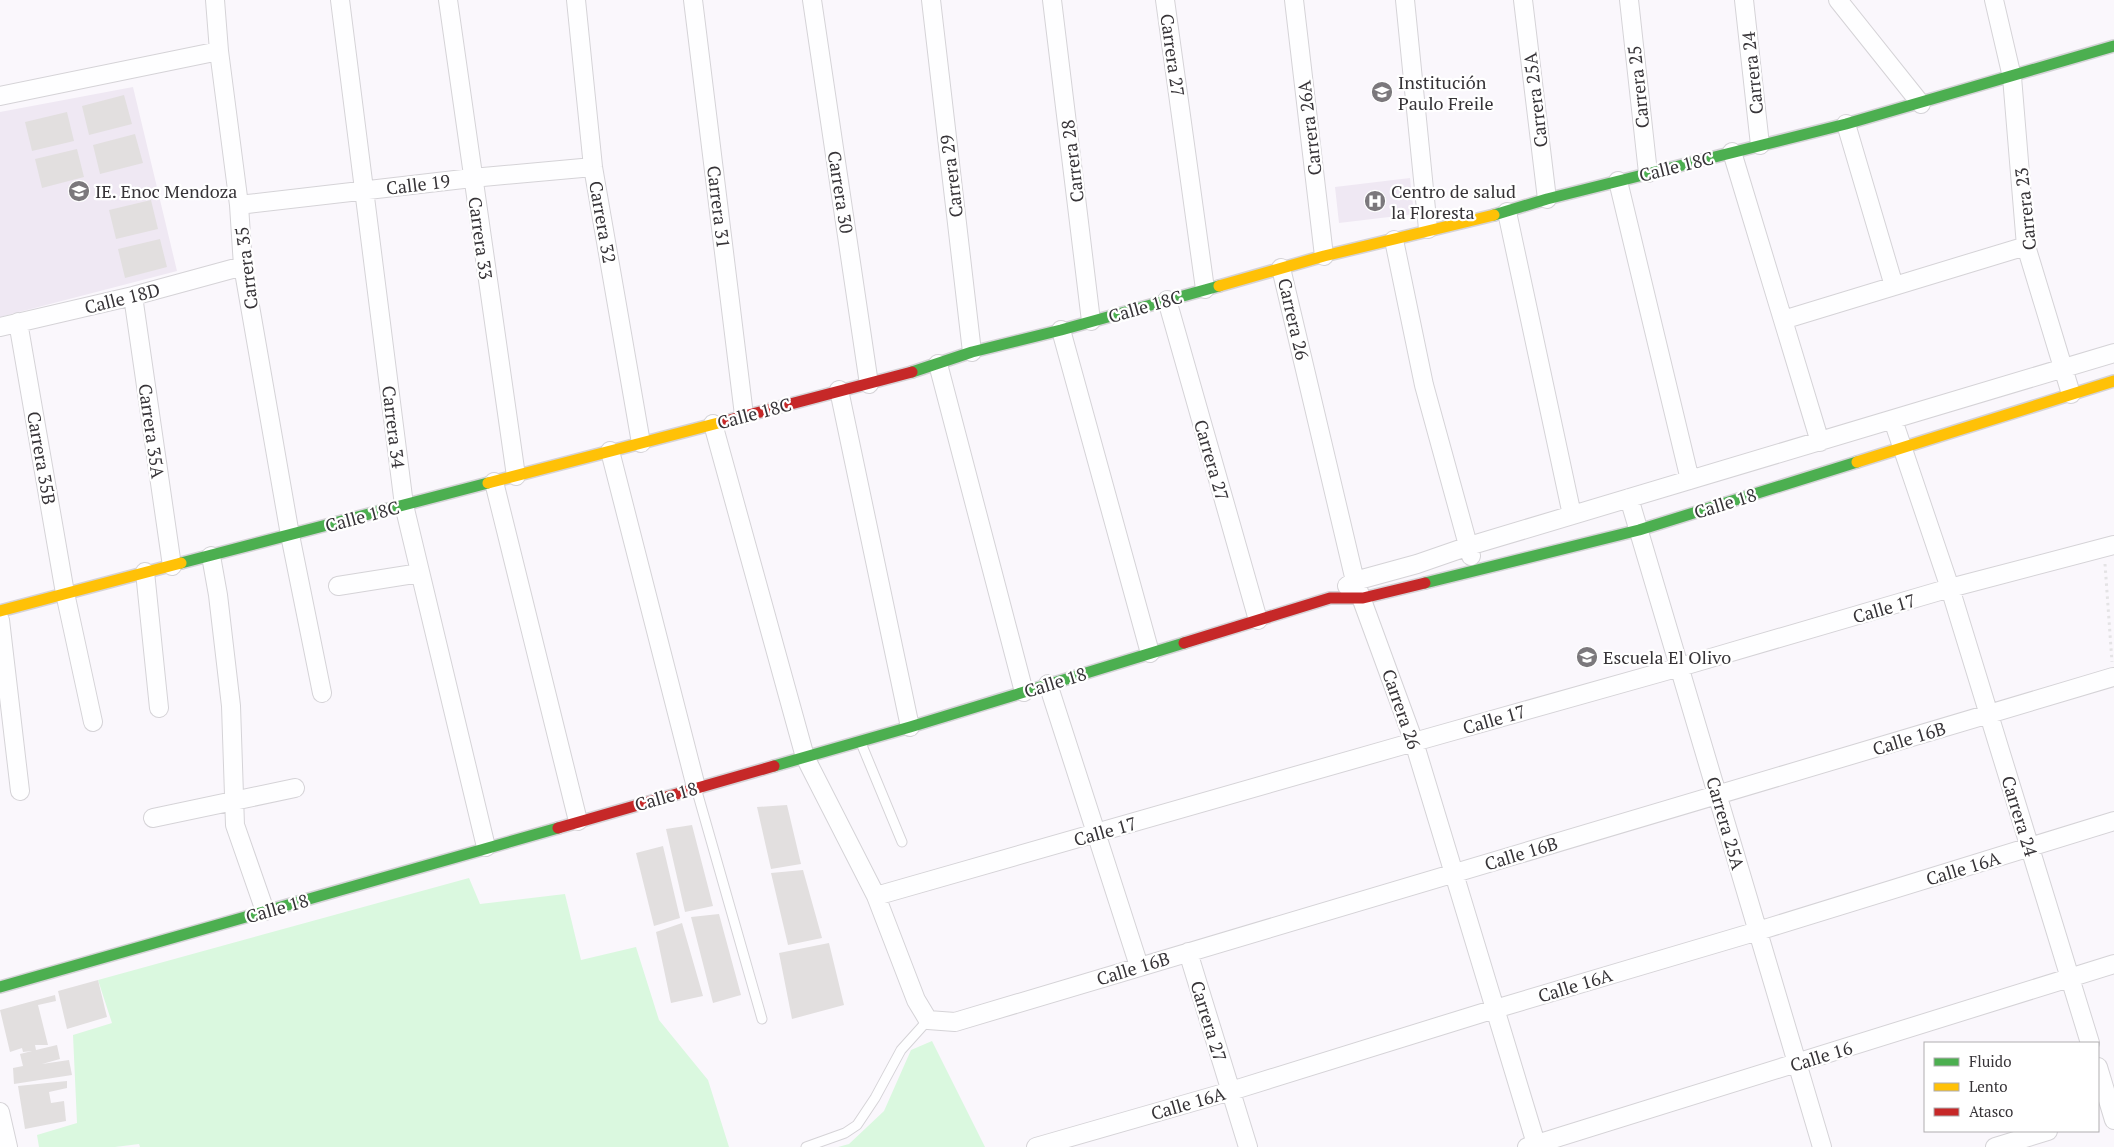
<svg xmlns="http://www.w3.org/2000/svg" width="2114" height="1147" font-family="'PT Serif',serif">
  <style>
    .built { fill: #efe8f3 }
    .green { fill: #daf8df }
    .building { fill: #e2dfdf }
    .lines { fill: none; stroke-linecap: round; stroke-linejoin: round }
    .lane-casing { stroke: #d5d3d7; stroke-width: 11 }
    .street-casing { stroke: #d5d3d7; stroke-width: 20 }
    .fast-casing { stroke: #d5d3d7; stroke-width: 14 }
    .slow-casing { stroke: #d5d3d7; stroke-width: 14 }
    .jam-casing { stroke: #d5d3d7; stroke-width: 14 }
    .path { stroke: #e4e3e5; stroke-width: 3; stroke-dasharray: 2.5 4; stroke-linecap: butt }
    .lane { stroke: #fefeff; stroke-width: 9 }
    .street { stroke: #fefeff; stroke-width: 18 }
    .fast { stroke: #4caf50; stroke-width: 11 }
    .slow { stroke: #ffc107; stroke-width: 11 }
    .jam { stroke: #c62828; stroke-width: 11 }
    .labels { text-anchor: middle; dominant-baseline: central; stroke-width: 4.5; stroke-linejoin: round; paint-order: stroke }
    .street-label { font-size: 18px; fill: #363337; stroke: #fff }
    .poi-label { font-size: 18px; fill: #363337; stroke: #fff; text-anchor: start }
  </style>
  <rect width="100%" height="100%" fill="#faf7fc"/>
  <!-- built -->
  <path class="built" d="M133,87L177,271L0,317V112Z
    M1410,178L1414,214L1339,223L1335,187Z"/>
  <!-- green -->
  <path class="green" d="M469,878L480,904L565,894L581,960L636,947L659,1020L708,1080L729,1147H140L139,1144L115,1147H39L37,1135L77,1123L73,1035L112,1023L98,980Z
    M932,1041L985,1147H838L849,1144L884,1111L911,1050Z"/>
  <!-- building -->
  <path class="building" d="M124,95L132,124L89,135L82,106Z
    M67,112L74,141L32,151L25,122Z
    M135,134L143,163L100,174L93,145Z
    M77,149L84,177L42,188L35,159Z
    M151,200L158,229L116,239L109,210Z
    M160,239L167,267L125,278L118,249Z
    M787,805L801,864L771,869L757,807Z
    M692,825L713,906L685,912L666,829Z
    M663,846L680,918L654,926L636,853Z
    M803,870L822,938L788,945L771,873Z
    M719,914L741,995L713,1003L691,917Z
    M682,923L703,996L671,1003L656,932Z
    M829,943L844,1005L792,1019L779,953Z
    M98,980L107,1017L67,1029L58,991Z
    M55,995L56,1001L38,1005L48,1045H35L36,1050L57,1045L60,1059L42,1064L69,1060L72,1075L14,1084L13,1068L23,1066L20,1054L32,1051L23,1052L22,1048L10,1052L0,1010Z
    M67,1081V1088L49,1092L51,1103L64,1101L66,1121L25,1129L18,1086Z"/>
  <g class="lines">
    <!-- lane casing -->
    <g class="lane-casing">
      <path id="lane" d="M861,743L902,842
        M696,788L762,1019
        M806,1147L845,1133L857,1125L875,1098L901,1050L928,1020"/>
    </g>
    <!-- street casing -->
    <g class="street-casing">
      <path id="street" d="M215,0L219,51L239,205L243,266L290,535L322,693
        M340,0L404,505L486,847
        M448,0L516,476
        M576,0L593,167L641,443
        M693,0L744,415
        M812,0L869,384
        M931,0L972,352
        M1052,0L1091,321
        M1165,0L1205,289
        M1294,0L1324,256
        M1405,0L1428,229
        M1523,0L1547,199
        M1629,0L1648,173
        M1744,0L1760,145
        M1838,0L1921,104
        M1994,0L2012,77L2026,246L2071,394
        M0,96L219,51
        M1846,124L1894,286
        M1732,152L1820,442
        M1618,181L1690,480
        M239,205L472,178L593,167
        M1507,212L1572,515
        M1394,240L1424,385L1471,556
        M1281,268L1355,581L1414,742L1537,1147
        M133,296L172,566
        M1167,300L1258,620
        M1783,320L2026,246
        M18,322L65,593L93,722
        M0,327L133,296L243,266
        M1061,330L1150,653
        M938,364L1024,692
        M839,390L910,727
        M1893,420L1950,588L2090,1043
        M713,424L805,757L876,896L916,1000L928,1020L955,1022L2113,677
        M610,451L696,787
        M494,482L578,821
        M1629,498L1822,1147
        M211,556L218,595L231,706L235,825L265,911
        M145,572L159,708
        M338,586L420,573
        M1347,586L1355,581L1417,564L1469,546L2114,353
        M0,620L20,791
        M1048,684L1139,966
        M153,818L295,788
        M876,896L1414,742L1680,667L1950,588L2114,545
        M1188,952L1248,1147
        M2098,1067L2114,1120
        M0,1112L8,1147
        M1036,1147L1231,1091L1495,1009L1758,931L2114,821
        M1527,1147L2114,964
        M1995,1147L2048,1131"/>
    </g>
    <!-- fast casing -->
    <g class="fast-casing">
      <path id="fast" d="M1494,215L1547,199L1846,124L2114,46
        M912,372L972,352L1061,330L1219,286
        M181,563L488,483
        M1425,583L1639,530L1857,462
        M774,766L910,727L1184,643
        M0,987L558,828"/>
    </g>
    <!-- slow casing -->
    <g class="slow-casing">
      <path id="slow" d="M1219,286L1324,256L1494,215
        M1857,462L2114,381
        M488,483L722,422
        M0,611L181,563"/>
    </g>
    <!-- jam casing -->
    <g class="jam-casing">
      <path id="jam" d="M722,422L912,372
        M1184,643L1330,598H1363L1425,583
        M558,828L774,766"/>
    </g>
    <!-- path -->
    <path class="path" d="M2105,564L2112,662"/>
    <!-- lane -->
    <use href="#lane" class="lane"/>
    <!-- street -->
    <use href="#street" class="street"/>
    <!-- fast -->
    <use href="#fast" class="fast"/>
    <!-- slow -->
    <use href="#slow" class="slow"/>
    <!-- jam -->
    <use href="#jam" class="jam"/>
  </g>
  <!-- icons -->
  <defs>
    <g id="school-disc" transform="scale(1.125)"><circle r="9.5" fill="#7b787c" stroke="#fff"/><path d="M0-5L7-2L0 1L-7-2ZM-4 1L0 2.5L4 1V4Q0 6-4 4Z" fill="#fff"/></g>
    <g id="hospital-disc" transform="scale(1.125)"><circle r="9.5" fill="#7b787c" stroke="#fff"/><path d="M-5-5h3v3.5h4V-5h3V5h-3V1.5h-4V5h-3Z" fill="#fff"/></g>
  </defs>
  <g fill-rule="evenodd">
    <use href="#school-disc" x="1382" y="92"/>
    <use href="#school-disc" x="79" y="191"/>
    <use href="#hospital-disc" x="1375" y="201"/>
    <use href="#school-disc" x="1587" y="657"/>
  </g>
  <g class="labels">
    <!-- street labels -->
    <g class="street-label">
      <text transform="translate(1173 55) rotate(82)">Carrera 27</text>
      <text transform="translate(1752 73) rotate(-96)">Carrera 24</text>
      <text transform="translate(1638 87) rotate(-96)">Carrera 25</text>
      <text transform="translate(1535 100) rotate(-97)">Carrera 25A</text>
      <text transform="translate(1309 128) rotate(-97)">Carrera 26A</text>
      <text transform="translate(1072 161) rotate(-97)">Carrera 28</text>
      <text transform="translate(1676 166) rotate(-14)">Calle 18C</text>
      <text transform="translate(951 176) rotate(-97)">Carrera 29</text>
      <text transform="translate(418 184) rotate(-7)">Calle 19</text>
      <text transform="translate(841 192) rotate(81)">Carrera 30</text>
      <text transform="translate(719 207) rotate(83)">Carrera 31</text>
      <text transform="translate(2025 209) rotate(-96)">Carrera 23</text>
      <text transform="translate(603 222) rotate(80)">Carrera 32</text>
      <text transform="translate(481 238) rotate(82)">Carrera 33</text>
      <text transform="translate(246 268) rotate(-97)">Carrera 35</text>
      <text transform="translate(122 298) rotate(-14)">Calle 18D</text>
      <text transform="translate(1145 306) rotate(-16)">Calle 18C</text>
      <text transform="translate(1294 319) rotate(77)">Carrera 26</text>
      <text transform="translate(754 413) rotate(-15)">Calle 18C</text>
      <text transform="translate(394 427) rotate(83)">Carrera 34</text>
      <text transform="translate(152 431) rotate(82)">Carrera 35A</text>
      <text transform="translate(42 458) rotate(80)">Carrera 35B</text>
      <text transform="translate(1212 460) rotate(74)">Carrera 27</text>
      <text transform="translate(1725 503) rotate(-17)">Calle 18</text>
      <text transform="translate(362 516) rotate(-15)">Calle 18C</text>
      <text transform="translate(1884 608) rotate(-16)">Calle 17</text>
      <text transform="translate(1055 682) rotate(-17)">Calle 18</text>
      <text transform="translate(1402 709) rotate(71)">Carrera 26</text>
      <text transform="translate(1494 719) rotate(-16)">Calle 17</text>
      <text transform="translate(1909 738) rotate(-17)">Calle 16B</text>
      <text transform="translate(666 796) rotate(-16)">Calle 18</text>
      <text transform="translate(2020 816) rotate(73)">Carrera 24</text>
      <text transform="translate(1726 823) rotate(74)">Carrera 25A</text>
      <text transform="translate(1105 831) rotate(-16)">Calle 17</text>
      <text transform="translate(1521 853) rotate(-17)">Calle 16B</text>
      <text transform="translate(1963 868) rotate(-17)">Calle 16A</text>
      <text transform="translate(277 908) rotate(-16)">Calle 18</text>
      <text transform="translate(1133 968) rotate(-17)">Calle 16B</text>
      <text transform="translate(1575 985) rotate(-17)">Calle 16A</text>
      <text transform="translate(1209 1021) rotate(73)">Carrera 27</text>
      <text transform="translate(1821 1056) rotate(-17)">Calle 16</text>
      <text transform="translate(1188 1103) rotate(-16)">Calle 16A</text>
    </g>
    <!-- poi labels -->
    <g class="poi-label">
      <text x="1398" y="82">Institución<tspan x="1398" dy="21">Paulo Freile</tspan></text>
      <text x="95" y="191">IE. Enoc Mendoza</text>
      <text x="1391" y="191">Centro de salud<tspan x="1391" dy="21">la Floresta</tspan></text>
      <text x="1603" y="657">Escuela El Olivo</text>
    </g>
  </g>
  <!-- legend -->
  <rect x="1924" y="1042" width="175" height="90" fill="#ffffff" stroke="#afadaf"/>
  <rect x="1934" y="1058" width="25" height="8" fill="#4caf50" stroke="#afadaf"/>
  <text x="1969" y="1067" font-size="15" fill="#363337">Fluido</text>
  <rect x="1934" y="1083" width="25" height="8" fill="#ffc107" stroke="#afadaf"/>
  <text x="1969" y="1092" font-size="15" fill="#363337">Lento</text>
  <rect x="1934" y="1108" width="25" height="8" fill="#c62828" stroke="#afadaf"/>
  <text x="1969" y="1117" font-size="15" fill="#363337">Atasco</text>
</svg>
